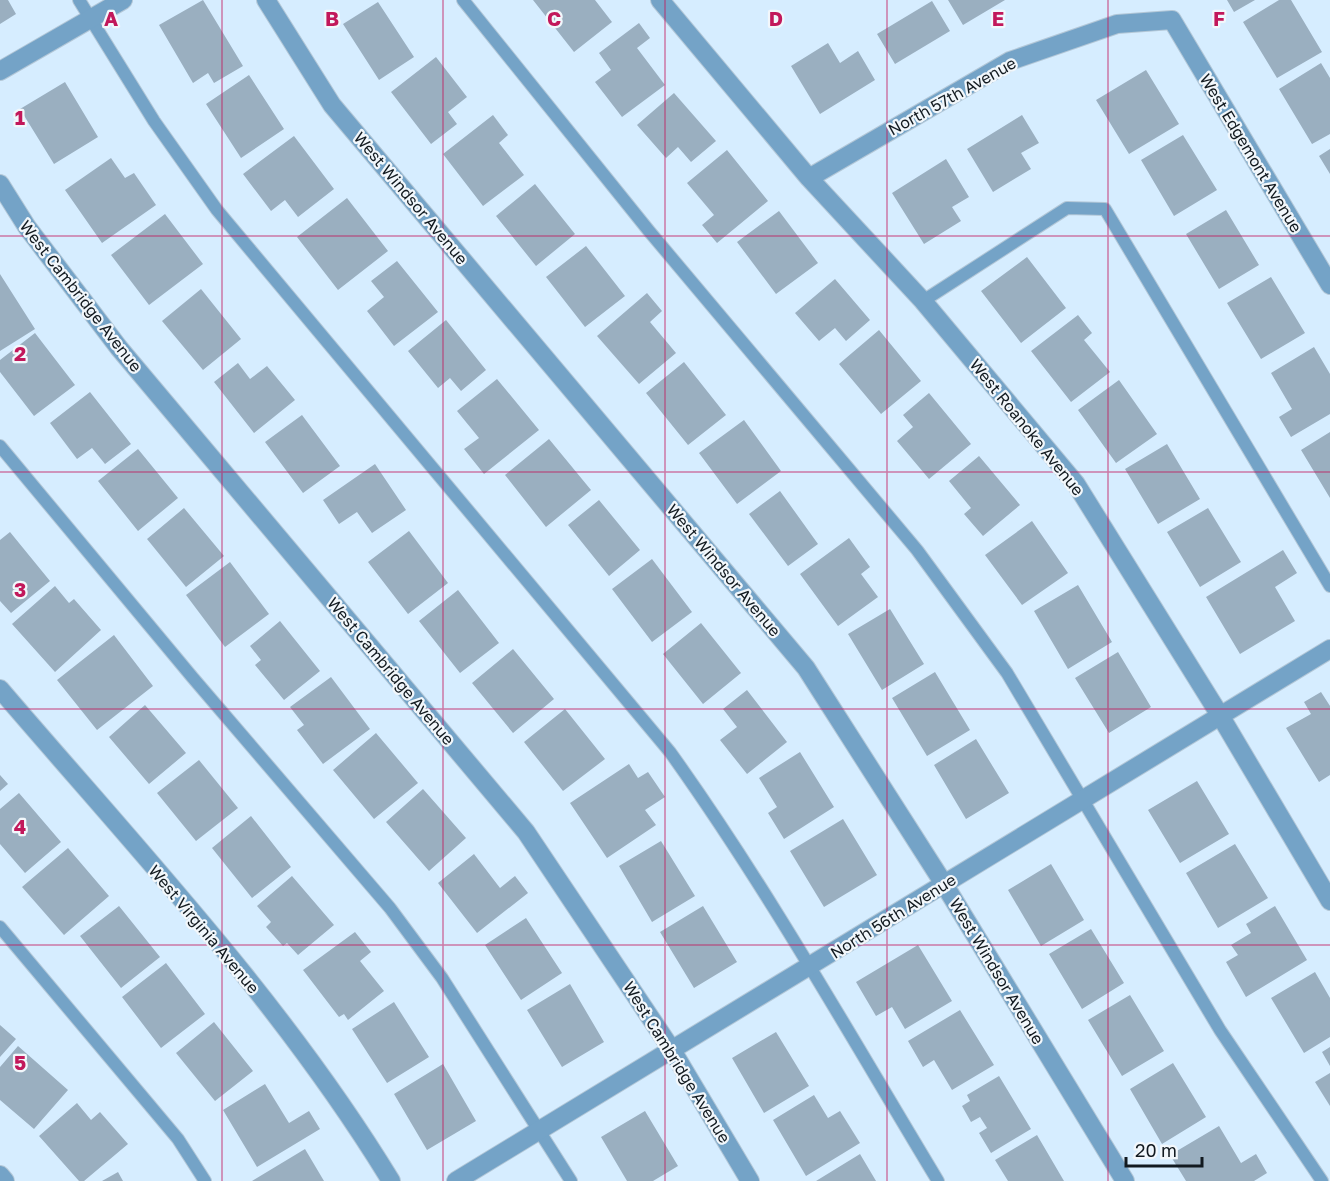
<svg xmlns="http://www.w3.org/2000/svg" width="1330" height="1181" font-family="'Golos Text',sans-serif">
  <style>
    .building { fill: #9aafc0 }
    .lines { fill: none; stroke-linecap: round; stroke-linejoin: round }
    .lane-casing { stroke: #b3c7d7; stroke-width: 14 }
    .street-casing { stroke: #b3c7d7; stroke-width: 20 }
    .lane { stroke: #74a3c7; stroke-width: 12 }
    .street { stroke: #74a3c7; stroke-width: 18 }
    .grid { fill: none; stroke: #c2185b; stroke-width: 1.5; stroke-opacity: 0.55 }
    .labels { text-anchor: middle; dominant-baseline: central; stroke-width: 4.5; stroke-linejoin: round; paint-order: stroke }
    .street-label { font-size: 16px; fill: #121a20; stroke: #f2f7fb }
    .grid-label { font-size: 20px; text-anchor: middle; font-weight: bold; fill: #c2185b; stroke: #f2f7fb; stroke-width: 4.5; stroke-linejoin: round; paint-order: stroke }
  </style>
  <rect width="100%" height="100%" fill="#d6edff"/>
  <!-- building -->
  <path class="building" d="M0,0H8L16,14L0,24Z
    M203,0L243,66L214,83L208,73L193,83L159,25Z
    M533,0H595L612,22L574,52Z
    M948,0H1005L963,25Z
    M1227,0H1255L1234,12Z
    M1279,0H1291L1322,52L1277,78L1243,22Z
    M932,1L950,31L895,64L877,34Z
    M378,2L414,57L379,80L343,24Z
    M639,23L650,38L637,48L665,85L622,117L595,82L611,70L599,53Z
    M828,43L840,63L858,51L875,80L820,114L791,66Z
    M436,57L467,97L448,112L457,124L431,144L391,92Z
    M1321,63L1330,78V134L1312,144L1279,89Z
    M1146,70L1179,124L1129,154L1096,100Z
    M249,75L284,129L241,158L206,104Z
    M65,82L98,137L54,164L20,109Z
    M674,93L716,141L691,162L678,147L666,158L637,125Z
    M493,115L508,135L499,143L524,175L483,206L443,154Z
    M1022,115L1039,143L1021,153L1031,169L993,192L967,149Z
    M1183,135L1217,190L1174,216L1141,160Z
    M294,136L334,189L298,217L285,200L271,211L243,174Z
    M1330,149V174L1319,156Z
    M727,150L768,201L717,243L702,225L714,215L687,183Z
    M111,158L125,178L134,173L156,205L102,243L65,190Z
    M946,159L969,197L952,207L961,221L924,244L892,193Z
    M535,184L575,234L536,266L496,216Z
    M347,198L388,251L338,290L297,237Z
    M1226,210L1259,265L1219,289L1186,234Z
    M779,211L818,263L776,294L737,242Z
    M165,214L203,264L149,305L111,255Z
    M586,246L625,296L585,327L546,277Z
    M1027,257L1066,308L1021,343L981,291Z
    M397,261L438,312L394,346L367,311L384,297L371,281Z
    M0,274L35,329L0,351Z
    M1271,277L1305,333L1261,359L1227,303Z
    M835,279L870,320L846,341L835,328L819,341L795,313Z
    M201,289L241,339L203,370L162,321Z
    M647,293L662,311L650,322L676,353L639,384L597,336Z
    M1078,315L1092,333L1084,340L1110,372L1071,402L1031,351Z
    M446,320L486,370L461,391L450,378L438,388L408,351Z
    M879,330L921,381L881,414L839,364Z
    M35,333L75,385L34,416L0,372V360Z
    M1314,347L1330,374V414L1291,437L1279,417L1292,409L1271,373Z
    M684,362L726,415L688,445L646,393Z
    M238,363L250,379L267,366L295,400L254,433L214,382Z
    M497,379L539,430L484,474L464,449L479,438L457,411Z
    M1119,380L1157,434L1116,463L1078,410Z
    M90,392L131,444L105,464L92,448L77,459L50,423Z
    M929,393L971,444L929,479L897,441L913,427L903,415Z
    M302,415L340,466L303,493L265,442Z
    M744,420L781,471L737,504L699,453Z
    M1330,432V498L1301,450Z
    M549,439L591,490L546,527L505,475Z
    M1167,444L1200,499L1158,524L1125,469Z
    M138,449L178,498L138,531L98,481Z
    M979,456L1020,505L983,536L964,514L971,508L949,481Z
    M375,464L406,510L372,533L357,512L339,524L323,500Z
    M780,491L818,544L788,566L749,514Z
    M599,500L640,550L609,576L568,525Z
    M184,508L224,556L186,587L147,539Z
    M1208,508L1241,562L1200,587L1167,532Z
    M1032,521L1068,573L1022,605L985,555Z
    M409,531L448,583L408,614L368,562Z
    M10,532L50,581L11,613L0,601V540Z
    M849,538L870,567L861,574L878,597L838,626L800,574Z
    M1283,550L1297,573L1275,587L1295,621L1240,654L1206,597Z
    M652,559L692,612L652,642L612,589Z
    M230,562L269,614L225,647L186,595Z
    M1078,585L1112,642L1068,669L1034,611Z
    M55,586L69,603L74,599L101,630L55,672L12,624Z
    M458,590L499,643L460,673L419,621Z
    M890,609L924,664L882,690L848,634Z
    M280,621L320,671L284,700L255,665L261,660L250,646Z
    M701,623L741,673L703,704L663,654Z
    M114,635L153,686L97,730L57,680Z
    M513,649L554,699L513,733L472,683Z
    M1118,652L1151,707L1109,733L1075,678Z
    M935,672L970,730L927,756L892,698Z
    M331,677L370,729L323,764L297,730L304,725L290,707Z
    M747,690L787,742L747,774L720,740L737,727L723,709Z
    M1321,692L1330,706V775L1319,782L1286,728L1311,714L1304,702Z
    M145,705L186,753L149,784L109,737Z
    M565,709L605,759L563,791L524,742Z
    M376,733L418,783L374,819L333,770Z
    M976,739L1009,793L966,819L934,765Z
    M800,752L834,807L784,839L768,813L777,807L759,778Z
    M199,760L238,808L196,841L157,793Z
    M629,764L638,778L648,772L665,797L645,810L656,825L607,858L570,803Z
    M0,775L8,784L0,791Z
    M1197,781L1229,834L1180,863L1148,810Z
    M423,789L466,838L429,871L386,822Z
    M19,793L61,842L25,873L0,844V809Z
    M251,816L291,867L252,898L212,848Z
    M843,819L877,875L824,907L790,851Z
    M661,841L695,896L652,922L619,866Z
    M1235,844L1268,898L1218,928L1186,873Z
    M68,848L109,896L64,935L22,887Z
    M474,854L500,888L515,876L528,893L477,933L438,883Z
    M1051,864L1084,920L1041,946L1008,890Z
    M292,876L334,925L298,955L287,943L283,946L266,927L271,922L257,906Z
    M119,906L160,957L121,988L80,936Z
    M703,906L737,962L694,988L660,932Z
    M1275,906L1307,960L1246,997L1226,962L1238,955L1231,945L1251,933L1246,924Z
    M526,918L562,973L521,1000L485,945Z
    M1091,929L1124,983L1082,1009L1049,954Z
    M355,932L371,952L360,961L384,991L348,1020L344,1014L339,1017L303,970Z
    M918,945L952,1001L905,1029L892,1007L876,1016L856,982Z
    M166,963L205,1014L161,1048L122,997Z
    M1315,972L1330,998V1037L1304,1053L1271,998Z
    M570,984L604,1042L562,1067L527,1010Z
    M1130,995L1164,1051L1122,1076L1088,1020Z
    M394,1002L429,1057L387,1083L352,1029Z
    M960,1010L994,1065L952,1090L934,1060L923,1067L908,1041Z
    M214,1022L253,1071L215,1101L176,1053Z
    M0,1025L16,1039L0,1057Z
    M776,1032L809,1086L764,1113L732,1058Z
    M18,1046L68,1090L34,1129L0,1100V1067Z
    M1330,1047V1066L1322,1052Z
    M1173,1063L1206,1117L1162,1144L1130,1089Z
    M443,1064L476,1121L427,1150L394,1094Z
    M1330,1073V1106L1315,1082Z
    M999,1076L1031,1129L991,1153L979,1133L987,1128L980,1117L971,1122L962,1106L970,1101L967,1095Z
    M265,1084L289,1123L309,1111L320,1129L257,1167L223,1110Z
    M814,1095L828,1118L840,1111L860,1143L806,1176L773,1120Z
    M77,1103L91,1120L100,1112L128,1144L84,1181H79L39,1136Z
    M645,1111L678,1166L653,1181H627L601,1137Z
    M1219,1126L1241,1163L1256,1154L1267,1173L1254,1181H1186L1170,1155Z
    M1037,1135L1064,1181H1008L995,1160Z
    M305,1149L324,1181H252Z
    M860,1154L876,1181H816Z
    M118,1172L123,1181H102Z"/>
  <g class="lines">
    <!-- lane casing -->
    <g class="lane-casing">
      <path id="lane" d="M79,0L154,121L217,210L670,752C768,889 851,1037 938,1181
        M463,0L649,231L917,550L1007,673L1220,1030L1322,1181
        M923,301L1067,208L1105,209L1330,586
        M0,446L193,678L390,908L442,978L571,1181
        M0,927L178,1139L205,1181"/>
    </g>
    <!-- street casing -->
    <g class="street-casing">
      <path id="street" d="M266,0L332,105L806,668L944,884L1125,1181
        M660,0L809,178L923,301L1076,484L1221,717L1330,901
        M0,71L123,0
        M809,178L1010,61L1117,24L1172,20L1330,285
        M0,184L27,227L119,348L526,832L672,1050L750,1181
        M0,689C136,848 282,1002 391,1181
        M0,1175L5,1181
        M456,1181L1330,649"/>
    </g>
    <!-- lane -->
    <use href="#lane" class="lane"/>
    <!-- street -->
    <use href="#street" class="street"/>
  </g>
  <!-- grid -->
  <path class="grid" d="M222,0V1181M443,0V1181M665,0V1181M887,0V1181M1108,0V1181M0,236H1330M0,472H1330M0,709H1330M0,945H1330"/>
  <g class="labels">
    <!-- street labels -->
    <g class="street-label">
      <text transform="translate(952 96) rotate(-29)">North 57th Avenue</text>
      <text transform="translate(1251 153) rotate(59)">West Edgemont Avenue</text>
      <text transform="translate(411 198) rotate(50)">West Windsor Avenue</text>
      <text transform="translate(81 296) rotate(52)">West Cambridge Avenue</text>
      <text transform="translate(1027 427) rotate(51)">West Roanoke Avenue</text>
      <text transform="translate(724 570) rotate(50)">West Windsor Avenue</text>
      <text transform="translate(391 671) rotate(50)">West Cambridge Avenue</text>
      <text transform="translate(893 916) rotate(-32)">North 56th Avenue</text>
      <text transform="translate(204 929) rotate(50)">West Virginia Avenue</text>
      <text transform="translate(997 971) rotate(59)">West Windsor Avenue</text>
      <text transform="translate(677 1062) rotate(58)">West Cambridge Avenue</text>
    </g>
  </g>
  <g class="grid-label">
    <text x="111" y="26">A</text>
    <text x="332" y="26">B</text>
    <text x="554" y="26">C</text>
    <text x="776" y="26">D</text>
    <text x="998" y="26">E</text>
    <text x="1219" y="26">F</text>
    <text x="20" y="125">1</text>
    <text x="20" y="361">2</text>
    <text x="20" y="597">3</text>
    <text x="20" y="834">4</text>
    <text x="20" y="1070">5</text>
  </g>
  <!-- scale -->
  <path d="M1126 1157v9h76v-9" fill="none" stroke="#121a20" stroke-width="3"/>
  <text x="1135" y="1157" font-size="18" fill="#121a20" stroke="#f2f7fb" stroke-width="4.5" paint-order="stroke">20 m</text>
</svg>
